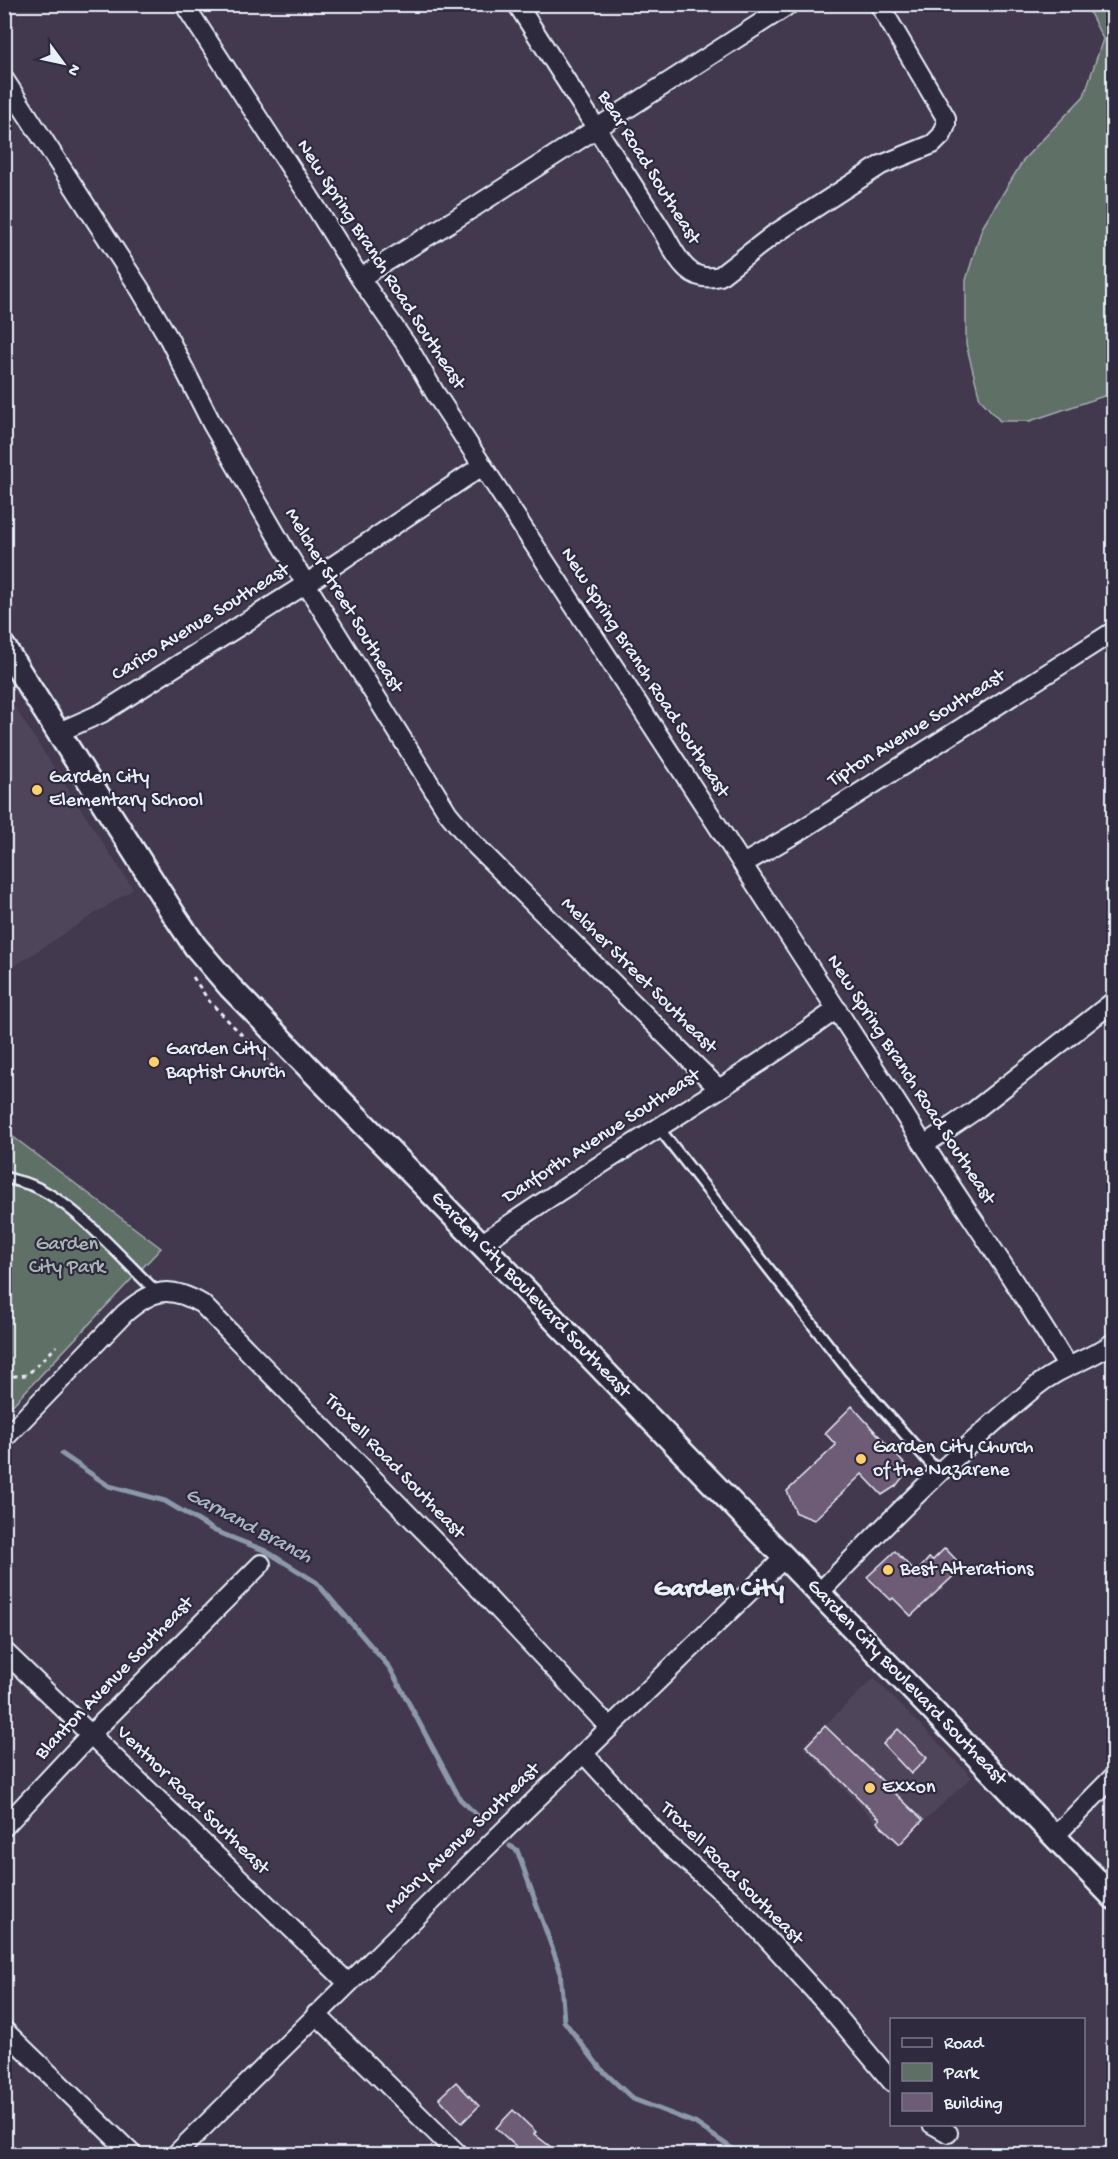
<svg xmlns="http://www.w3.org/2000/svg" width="1118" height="2159" font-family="'Gochi Hand',sans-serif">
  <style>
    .built { fill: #4f445a }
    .green { fill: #5e6f66; stroke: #a3b0af; stroke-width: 1.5 }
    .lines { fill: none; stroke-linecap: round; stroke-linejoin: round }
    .stream { stroke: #8b99ab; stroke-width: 5 }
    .building { fill: #6e5c76; stroke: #e8f1f8; stroke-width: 1.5 }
    .service-casing { stroke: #e8f1f8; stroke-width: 14 }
    .minor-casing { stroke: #e8f1f8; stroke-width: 22 }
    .tertiary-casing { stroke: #e8f1f8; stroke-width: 27 }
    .path { stroke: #e8f1f8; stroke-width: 3; stroke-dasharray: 4.5 4.5; stroke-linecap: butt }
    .service { stroke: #2f2a3d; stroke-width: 9 }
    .minor { stroke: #2f2a3d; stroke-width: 18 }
    .tertiary { stroke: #2f2a3d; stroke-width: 22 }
    .poi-dot { fill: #ffd166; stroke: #2f2a3d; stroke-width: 2 }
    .labels { text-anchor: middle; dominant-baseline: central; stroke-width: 4.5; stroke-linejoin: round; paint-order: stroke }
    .street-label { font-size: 20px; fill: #e8f1f8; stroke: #2f2a3d }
    .poi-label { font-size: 20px; fill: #e8f1f8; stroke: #2f2a3d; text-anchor: start }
    .park-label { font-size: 20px; fill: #aab6b6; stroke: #2f2a3d }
    .water-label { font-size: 21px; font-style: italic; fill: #aab6c5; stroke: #2f2a3d }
    .district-label { font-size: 26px; font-weight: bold; fill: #e8f1f8; stroke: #2f2a3d }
  </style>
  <rect width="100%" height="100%" fill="#42394e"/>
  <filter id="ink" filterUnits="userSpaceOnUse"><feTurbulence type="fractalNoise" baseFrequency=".0167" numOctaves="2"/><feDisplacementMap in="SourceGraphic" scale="12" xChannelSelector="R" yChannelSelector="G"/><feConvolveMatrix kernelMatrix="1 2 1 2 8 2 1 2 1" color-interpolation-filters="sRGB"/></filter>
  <g filter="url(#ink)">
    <!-- built -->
    <path class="built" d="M4,691L133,889L5,972H4Z
      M874,1678L972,1777L898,1845L803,1746Z"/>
    <!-- green -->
    <path class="green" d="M1086,5H1113V393L1030,421H1000L980,399L966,344V280L982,228L1024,159L1084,96L1103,39Z
      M4,1130L161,1248L5,1413H4Z"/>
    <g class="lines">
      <!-- stream -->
      <path class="stream" d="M62,1454L109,1486L165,1501L215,1531L266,1551L316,1582L390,1668L460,1799L483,1821
        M510,1846L517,1850L560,1970L564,2021L600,2068L633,2099L695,2123L740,2154"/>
    </g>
    <!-- building -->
    <path class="building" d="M852,1406L909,1469L896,1486L882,1495L862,1474L814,1520L796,1513L787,1491L836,1445L825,1433Z
      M945,1548L963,1567L911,1616L893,1598L891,1600L867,1577L895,1551L916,1573L929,1558L933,1560Z
      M825,1726L923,1820L900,1844L877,1822L880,1819L806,1746Z
      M898,1729L927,1758L911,1774L883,1744Z
      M456,2082L479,2106L462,2123L439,2098Z
      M513,2110L536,2132L534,2134L560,2154H524L496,2128Z"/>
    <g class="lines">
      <!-- service casing -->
      <g class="service-casing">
        <path id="service" d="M658,1127L848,1370L939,1473
          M4,1177C13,1180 23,1182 31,1185C75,1202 123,1261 158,1293"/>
      </g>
      <!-- minor casing -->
      <g class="minor-casing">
        <path id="minor" d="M184,4L307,193L360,278L410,350L435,393C596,640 759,887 918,1136C968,1213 1020,1288 1067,1366
          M517,4L664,234C677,257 688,284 720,276L773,235L881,165L933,144L942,135L946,125V118L879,4
          M4,79L140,289L169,339L212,424L285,550L448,813L472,842L719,1089
          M360,278L454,220L790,4
          M59,732L102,713L306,584L482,466
          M743,864L798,832L1114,631
          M924,1145L974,1111L1114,1001
          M481,1244C598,1162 722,1092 837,1009
          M4,1439L125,1313C153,1289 169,1285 202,1304L439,1546L610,1728
          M818,1594C887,1523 958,1451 1034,1388C1058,1367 1089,1361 1114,1342
          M4,1651L348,1983
          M584,1754L666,1843L731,1900L750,1920L831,2009L892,2082
          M4,1827L91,1734L261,1564
          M1054,1837L1114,1776
          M316,2014L458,2154
          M4,2030L132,2154
          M932,2124L948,2133
          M176,2154L488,1846L784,1558"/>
      </g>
      <!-- tertiary casing -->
      <g class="tertiary-casing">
        <path id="tertiary" d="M4,647L173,913L195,946L230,987L481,1244L1114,1898"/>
      </g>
      <!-- path -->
      <path class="path" d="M193,977L209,1001L274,1068L282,1071
        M4,1377L27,1375L57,1346"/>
      <!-- service -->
      <use href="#service" class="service"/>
      <!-- minor -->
      <use href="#minor" class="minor"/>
      <!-- tertiary -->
      <use href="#tertiary" class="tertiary"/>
    </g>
  </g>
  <!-- markers -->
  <g class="poi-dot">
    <circle cx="37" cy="790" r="6"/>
    <circle cx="154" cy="1062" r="6"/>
    <circle cx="861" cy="1459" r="6"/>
    <circle cx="888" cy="1570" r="6"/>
    <circle cx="870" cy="1788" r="6"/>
  </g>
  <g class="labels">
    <!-- street labels -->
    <g class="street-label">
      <text transform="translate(648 168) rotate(58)">Bear Road Southeast</text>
      <text transform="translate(380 265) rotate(57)">New Spring Branch Road Southeast</text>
      <text transform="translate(343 601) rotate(59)">Melcher Street Southeast</text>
      <text transform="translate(201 623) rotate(-32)">Carico Avenue Southeast</text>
      <text transform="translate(644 673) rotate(57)">New Spring Branch Road Southeast</text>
      <text transform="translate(917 729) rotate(-32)">Tipton Avenue Southeast</text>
      <text transform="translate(638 976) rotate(45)">Melcher Street Southeast</text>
      <text transform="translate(910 1080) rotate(57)">New Spring Branch Road Southeast</text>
      <text transform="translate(602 1137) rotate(-33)">Danforth Avenue Southeast</text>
      <text transform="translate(530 1295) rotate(46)">Garden City Boulevard Southeast</text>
      <text transform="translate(394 1467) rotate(46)">Troxell Road Southeast</text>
      <text transform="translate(115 1679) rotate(-46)">Blanton Avenue Southeast</text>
      <text transform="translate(906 1683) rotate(46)">Garden City Boulevard Southeast</text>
      <text transform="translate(192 1801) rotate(44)">Ventnor Road Southeast</text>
      <text transform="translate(463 1839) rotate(-44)">Mabry Avenue Southeast</text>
      <text transform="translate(731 1874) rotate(45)">Troxell Road Southeast</text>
    </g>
    <!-- poi labels -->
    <g class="poi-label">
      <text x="49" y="778">Garden City<tspan x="49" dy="23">Elementary School</tspan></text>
      <text x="166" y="1050">Garden City<tspan x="166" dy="23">Baptist Church</tspan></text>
      <text x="873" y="1448">Garden City Church<tspan x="873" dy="23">of the Nazarene</tspan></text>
      <text x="900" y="1570">Best Alterations</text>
      <text x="882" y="1788">Exxon</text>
    </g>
    <!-- park labels -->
    <g class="park-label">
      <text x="67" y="1245">Garden<tspan x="67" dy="23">City Park</tspan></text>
    </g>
    <!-- water labels -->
    <g class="water-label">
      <text transform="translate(248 1527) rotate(28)">Garnand Branch</text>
    </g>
    <!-- district labels -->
    <g class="district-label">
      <text x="719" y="1590">Garden City</text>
    </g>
  </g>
  <!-- margin -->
  <rect width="1118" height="2159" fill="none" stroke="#2f2a3d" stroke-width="24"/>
  <rect x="12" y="12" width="1094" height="2135" fill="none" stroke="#e8f1f8" stroke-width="2" filter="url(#ink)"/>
  <!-- legend -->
  <rect x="890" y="2018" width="195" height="108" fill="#2f2a3d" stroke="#797a88" stroke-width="1.5"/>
  <rect x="902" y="2038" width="30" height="9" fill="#2f2a3d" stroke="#797a88" stroke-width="1.5"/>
  <text x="944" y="2048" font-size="18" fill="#e8f1f8">Road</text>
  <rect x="902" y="2063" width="30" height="18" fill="#5e6f66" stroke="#797a88" stroke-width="1.5"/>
  <text x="944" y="2078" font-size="18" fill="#e8f1f8">Park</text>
  <rect x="902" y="2093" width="30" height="18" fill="#6e5c76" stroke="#797a88" stroke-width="1.5"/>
  <text x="944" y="2108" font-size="18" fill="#e8f1f8">Building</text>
  <!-- north arrow -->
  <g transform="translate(63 63) rotate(123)" stroke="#2f2a3d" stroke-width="4.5" paint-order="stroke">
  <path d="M0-4.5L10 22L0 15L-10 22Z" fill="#e8f1f8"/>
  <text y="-9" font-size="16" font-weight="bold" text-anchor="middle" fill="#e8f1f8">N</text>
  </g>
</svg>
